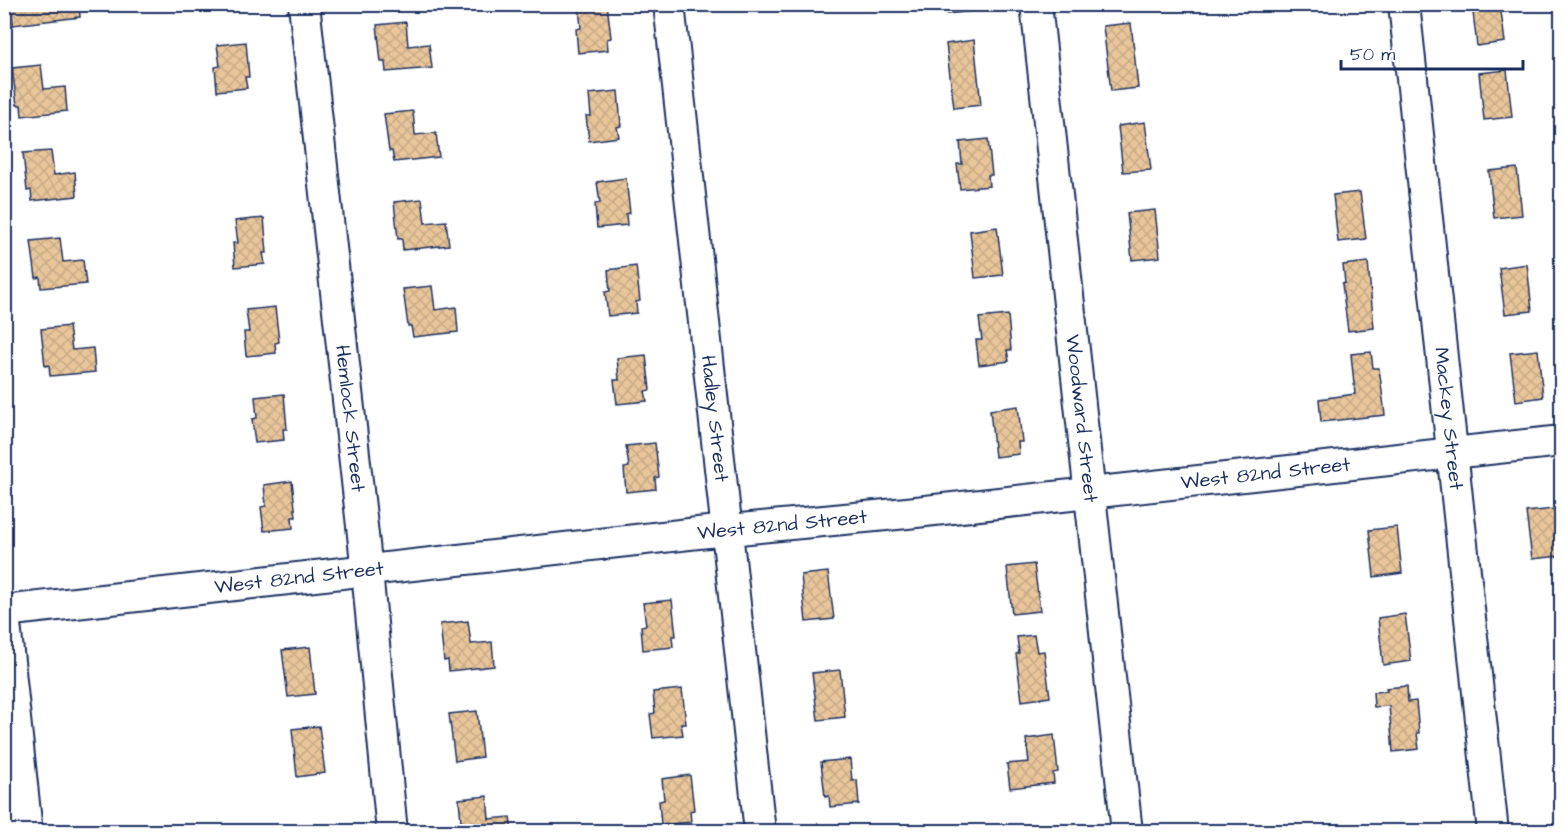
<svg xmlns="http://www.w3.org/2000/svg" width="1566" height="836" font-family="'Architects Daughter',sans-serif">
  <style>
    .building { fill: url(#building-cross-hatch); stroke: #1b2f5e; stroke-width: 1.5 }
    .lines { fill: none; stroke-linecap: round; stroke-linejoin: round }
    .street-casing { stroke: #1b2f5e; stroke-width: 34 }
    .street { stroke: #fff; stroke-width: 30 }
    .labels { text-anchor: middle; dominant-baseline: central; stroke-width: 5; stroke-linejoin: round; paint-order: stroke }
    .street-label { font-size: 20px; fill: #1b2f5e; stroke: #fff }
  </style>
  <defs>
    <pattern id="building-cross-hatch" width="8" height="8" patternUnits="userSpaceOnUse" patternTransform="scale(1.5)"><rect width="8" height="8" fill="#e9c69a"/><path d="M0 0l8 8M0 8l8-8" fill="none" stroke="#c7aa87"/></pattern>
  </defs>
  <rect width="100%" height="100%" fill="#fff"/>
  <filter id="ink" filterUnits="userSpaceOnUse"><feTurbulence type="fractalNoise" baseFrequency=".0167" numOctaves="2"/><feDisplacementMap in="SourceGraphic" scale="12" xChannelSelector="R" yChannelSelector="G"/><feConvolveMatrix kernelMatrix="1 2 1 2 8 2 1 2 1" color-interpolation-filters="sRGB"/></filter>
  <g filter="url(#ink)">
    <!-- building -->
    <path class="building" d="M6,4H79L80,17L13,25L12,14H7Z
      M595,4H607L611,38L607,39L608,50L578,53L576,29L581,28L579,7Z
      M946,4H974V11L947,14Z
      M1472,4H1500L1505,42L1477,46Z
      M406,22L408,46L429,44L432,68L386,72L385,62H381L377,25Z
      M1131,23L1138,88L1111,91L1103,26Z
      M974,40L981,105L954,108L946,44Z
      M246,42L249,77H245L247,88L217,91L215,67L220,66L217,45Z
      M41,65L44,89L65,87L67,111L22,116L21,105H17L12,68Z
      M1507,70L1512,117L1484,120L1479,73Z
      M618,91L621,126L617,127L619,137L589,141L586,116H591L589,94Z
      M413,111L415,135L436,133L439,157L394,162L392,151H389L384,114Z
      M1145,122L1151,170L1123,172L1118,126Z
      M988,139L992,175H988L989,186L960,189L957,164H962L960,142Z
      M51,151L54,175L75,172L77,196L32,201L31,190L27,191L23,153Z
      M1517,168L1522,215L1494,218L1489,171Z
      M626,178L630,213L626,214L627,225L597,228L595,204L600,203L597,182Z
      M1360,192L1366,239L1338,242L1333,195Z
      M422,199L425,223L446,221L449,245L403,250L402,239H398L394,202Z
      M1155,210L1160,257L1132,260L1127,213Z
      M264,218L267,253H263L265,264L235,267L233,243H238L235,221Z
      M997,227L1003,275L975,278L970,231Z
      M60,238L63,262L83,260L86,284L41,288L40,277L36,278L31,241Z
      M1368,262L1374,328L1348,331L1342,284L1345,283L1343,265Z
      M1527,264L1532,311L1505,314L1499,268Z
      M636,266L640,301L636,302L637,313L608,316L605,292L610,291L608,270Z
      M432,286L435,310L456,307L458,332L413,337L411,326H408L403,289Z
      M275,307L279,342L275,343L276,353L246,356L244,332H249L246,310Z
      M1008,315L1011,350H1007L1009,361L979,365L976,340H982L979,318Z
      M69,326L72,350L93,348L95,372L50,376L49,365L45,366L41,329Z
      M1538,350L1543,397L1516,401L1510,353Z
      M1371,352L1373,368H1379L1385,415L1321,422L1319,399L1355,394L1351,354Z
      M646,355L650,390L645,391L647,401L617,404L614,380H619L617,358Z
      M284,394L287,429H283L284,440L255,443L252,419L257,418L255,397Z
      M1018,406L1022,442H1018L1019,454L995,457L990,410Z
      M655,443L659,477L655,478L656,489L626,492L624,468L629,467L626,446Z
      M292,481L296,517H292L293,528L264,531L261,507L266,506L264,485Z
      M1554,509L1560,556L1532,559L1526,512Z
      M1397,527L1402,573L1374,577L1369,530Z
      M1034,564L1040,611L1012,614L1007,567Z
      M828,572L834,619L806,622L801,575Z
      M672,600L676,636H672L673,647L643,650L641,626L646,625L643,603Z
      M1405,614L1411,661L1383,665L1378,618Z
      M468,621L471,644L492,642L494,666L449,671L448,660L444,661L440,624Z
      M1034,635L1037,652L1044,651L1050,697L1022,701L1016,654L1019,653L1017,637Z
      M310,647L315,694L288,697L282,650Z
      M840,670L845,717L818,720L812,673Z
      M1407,686L1408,702L1416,701L1419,733H1417L1419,749L1393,752L1389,706L1374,707L1373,692L1387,691L1386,688Z
      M682,689L686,724H681L683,735L653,738L650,714L655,713L653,692Z
      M477,711L482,757L455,761L449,714Z
      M319,726L325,773L297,777L292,729Z
      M1054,735L1058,772L1053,773L1054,783L1010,788L1007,764L1029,762L1026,739Z
      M850,759L852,781L857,780L859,804L830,807L829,796L825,797L821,762Z
      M690,775L694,810L690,811L691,822L661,825L659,801L664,800L662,779Z
      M487,796L489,819L510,817L512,832H462L459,799Z
      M1062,824V832H1035L1034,827Z"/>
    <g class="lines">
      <!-- street casing -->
      <g class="street-casing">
        <g id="street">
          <path id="s1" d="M304,4L367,571L392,832"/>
          <path id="s2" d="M669,4L760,832"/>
          <path id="s3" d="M1036,4L1127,832"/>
          <path id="s4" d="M1404,4L1493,832"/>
          <path id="s5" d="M4,611L698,533L907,513L1562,441"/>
          <path d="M4,614L27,832"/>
        </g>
      </g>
      <!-- street -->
      <use href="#street" class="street"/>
    </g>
  </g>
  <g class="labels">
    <!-- street labels -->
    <g class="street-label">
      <text stroke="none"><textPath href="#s1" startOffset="417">Hemlock Street</textPath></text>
      <text stroke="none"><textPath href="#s2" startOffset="417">Hadley Street</textPath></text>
      <text stroke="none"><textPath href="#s3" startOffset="417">Woodward Street</textPath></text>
      <text stroke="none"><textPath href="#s4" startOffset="417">Mackey Street</textPath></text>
      <text stroke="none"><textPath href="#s5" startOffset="1269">West 82nd Street</textPath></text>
      <text stroke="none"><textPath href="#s5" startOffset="783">West 82nd Street</textPath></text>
      <text stroke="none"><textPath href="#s5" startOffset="297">West 82nd Street</textPath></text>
    </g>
  </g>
  <!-- margin -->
  <rect width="1566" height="836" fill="none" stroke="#fff" stroke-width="24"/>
  <rect x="12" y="12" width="1542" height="812" fill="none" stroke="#1b2f5e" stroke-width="2" filter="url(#ink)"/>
  <!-- scale -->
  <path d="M1341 60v9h182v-9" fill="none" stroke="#1b2f5e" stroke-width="3"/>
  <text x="1350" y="60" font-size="18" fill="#1b2f5e" stroke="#ffffff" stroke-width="4.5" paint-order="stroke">50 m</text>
</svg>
